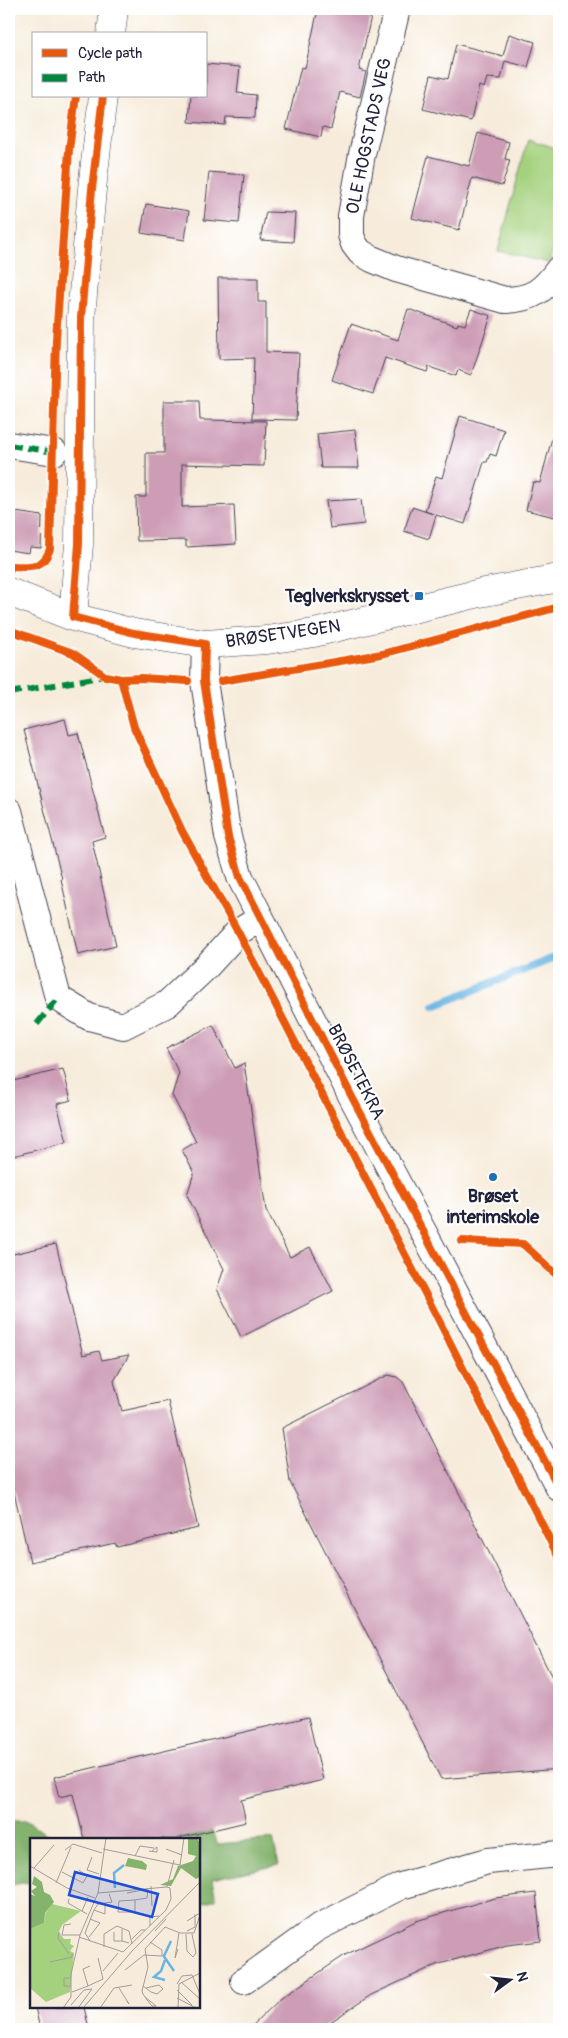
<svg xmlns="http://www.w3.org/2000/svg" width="568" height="2038" font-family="Pangolin,sans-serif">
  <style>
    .green { fill: #a4d17e; stroke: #637a5c }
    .forest { fill: #83b36d; stroke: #526a54 }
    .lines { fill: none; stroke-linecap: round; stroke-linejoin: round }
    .stream { stroke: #69b4e2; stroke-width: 8 }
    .building { fill: #cd9db6 }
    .street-casing { stroke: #424053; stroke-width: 28 }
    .secondary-casing { stroke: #424053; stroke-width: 29 }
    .street { stroke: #fff; stroke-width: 26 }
    .secondary { stroke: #fff; stroke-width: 28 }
    .quiet { stroke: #00873e; stroke-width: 6; stroke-dasharray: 12 6; stroke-linecap: butt }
    .cycleway-casing { stroke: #fff; stroke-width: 11 }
    .cycleway { stroke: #e8590c; stroke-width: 8 }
    .poi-dot { fill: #1f6fb2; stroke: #fff; stroke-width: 2 }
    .labels { text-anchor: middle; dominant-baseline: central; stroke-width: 4; stroke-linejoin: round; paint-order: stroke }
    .street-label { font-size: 18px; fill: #22223b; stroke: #fff }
    .poi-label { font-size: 18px; font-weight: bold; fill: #22223b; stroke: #fff; text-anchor: end }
    .inset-river { fill: none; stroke: #69b4e2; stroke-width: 2.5 }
    .inset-road { fill: none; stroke: #a29b9b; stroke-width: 1 }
    .view { fill: #1d4ed8; fill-opacity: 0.15; stroke: #1d4ed8; stroke-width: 2.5 }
    .inset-edge { fill: none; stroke: #22223b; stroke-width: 2.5 }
  </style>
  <rect width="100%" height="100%" fill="#fff"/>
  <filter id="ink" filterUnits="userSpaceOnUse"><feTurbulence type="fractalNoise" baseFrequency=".02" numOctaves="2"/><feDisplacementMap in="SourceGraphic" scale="10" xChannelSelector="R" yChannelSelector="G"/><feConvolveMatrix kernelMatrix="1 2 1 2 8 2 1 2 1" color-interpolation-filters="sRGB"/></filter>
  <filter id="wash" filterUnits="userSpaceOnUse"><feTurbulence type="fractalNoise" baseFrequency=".0096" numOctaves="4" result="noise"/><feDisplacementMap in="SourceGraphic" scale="20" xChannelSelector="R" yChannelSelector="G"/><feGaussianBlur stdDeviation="1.12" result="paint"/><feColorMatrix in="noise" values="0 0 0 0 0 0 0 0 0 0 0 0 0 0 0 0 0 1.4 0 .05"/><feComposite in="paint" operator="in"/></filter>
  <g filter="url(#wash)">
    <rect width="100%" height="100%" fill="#f7ecdb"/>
    <!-- green -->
    <path class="green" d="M528,139L559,149V227L549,263L498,251Z"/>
    <!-- forest -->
    <path class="forest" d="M9,1821H27L54,1839H31V1882L9,1885Z
      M212,1831L218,1844L273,1839L279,1865L212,1879L216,1899L199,1904V1839H178Z"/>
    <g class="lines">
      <!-- stream -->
      <path class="stream" d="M434,1006L559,956"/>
    </g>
    <g id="blocks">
      <!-- building -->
      <path class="building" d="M318,9H357L372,12L359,70L366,72L360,97L340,92L331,129L323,127L321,137L286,129L301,67L305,68Z
        M509,34L535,42L528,67L505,61L501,79L487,78L484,88L479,86L471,121L423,109L431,75L448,79L456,44L503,56Z
        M206,64L240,67L237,93L256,95L255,118L226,117L225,125L189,122L191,96H206Z
        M478,133L509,142L505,159L510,160L502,186L472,178L459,230L412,218L428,156L469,166Z
        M209,172L244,175L239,223L204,220Z
        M146,204L189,211L185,240L141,233Z
        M266,212L295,213L293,242L260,240Z
        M218,278H258V302H266V352L299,353L296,420L252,419L254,358L219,359Z
        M408,309L457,326L458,323L465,325L471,309L491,316L471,375L458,370L456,376L429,367L427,372L385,358L373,394L332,380L351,324L398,340Z
        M164,401H199L200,420L266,421L264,466L182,464V507L234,505L236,544L186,547V540L137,541L136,497H146V453H164Z
        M460,416L504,430L496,456L490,454L487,462H484L465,524L436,515L429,539L404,531L412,507L433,514L425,511L436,476L442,478Z
        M355,430L359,468H321L317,434Z
        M552,438L559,439V518L526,510L533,482L540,483Z
        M361,499L364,524L330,528L326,501Z
        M9,511L42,516L41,548L30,547L29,553L9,550Z
        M65,719L69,735L78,733L105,837L92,841L116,946L78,955L61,879H62L24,730Z
        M213,1025L235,1068L244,1063L266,1210L290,1257L310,1247L333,1291L241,1337L217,1289L224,1269L187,1195L194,1173L182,1150L196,1142L172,1095L179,1073L166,1048Z
        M63,1069L71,1100L57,1104L67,1142L9,1157V1082Z
        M56,1244L83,1355L99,1351L102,1360L129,1355L114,1381L122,1411L168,1401L198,1528L117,1547L115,1543L30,1562L9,1470V1255Z
        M388,1375L397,1377L403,1382L559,1691V1769L441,1779L290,1482L282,1428Z
        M308,1717L323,1780L241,1800L246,1822L175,1839H84L73,1794L59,1797L54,1777Z
        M536,1893L541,1941L507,1945L436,1965L371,1995L320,2029H249L280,1999L345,1955L416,1921L495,1898Z
        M35,2007H84L89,2029H40Z"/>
    </g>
  </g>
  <g filter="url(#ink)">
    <use href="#blocks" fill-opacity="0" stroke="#424053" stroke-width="1"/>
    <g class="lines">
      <!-- street casing -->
      <g class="street-casing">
        <path id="street" d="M397,9L362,154L351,216V235L354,244L360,252L372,259L396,269L505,300C533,299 543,291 559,269
          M9,445L54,452
          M205,644L204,681L228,837L240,877L352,1097L559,1488
          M9,811L58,998L89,1017L123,1026L167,1004L207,966L238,932L261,918
          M244,1981L317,1928L401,1886L488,1861L559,1854"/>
      </g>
      <!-- secondary casing -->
      <g class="secondary-casing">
        <path id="secondary" d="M111,34L114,9
          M9,592L73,617L134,633L205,644L267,640L314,633L480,593L559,578
          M73,617L79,544L81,318L92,189L103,96"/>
      </g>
      <!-- street -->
      <use href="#street" class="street"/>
      <!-- secondary -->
      <use href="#secondary" class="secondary"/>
      <!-- quiet -->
      <path class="quiet" d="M9,445L54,452
        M9,693L105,676
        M37,1024L58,998"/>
      <!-- cycleway casing -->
      <g class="cycleway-casing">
        <path id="cycleway" d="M103,96L92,189L81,318L79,544L73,617L134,633L205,644L204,681L228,837L240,877L352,1097L559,1488
          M9,572L10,566C29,566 43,570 50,549L56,339L69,150L76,96
          M9,630L73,653L105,676L121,679L141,678L188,681
          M121,679L134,727L182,831L238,932L429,1301L559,1558
          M221,681L382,654L559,607
          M462,1241L523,1244L559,1277"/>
      </g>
      <!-- cycleway -->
      <use href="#cycleway" class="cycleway"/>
    </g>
  </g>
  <!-- markers -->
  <g class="poi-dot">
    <rect x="414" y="591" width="10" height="10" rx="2.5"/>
    <circle cx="493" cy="1177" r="5"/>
  </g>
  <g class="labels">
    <!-- street labels -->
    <g class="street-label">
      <text transform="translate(369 136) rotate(-78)">OLE HOGSTADS VEG</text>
      <text transform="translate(283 634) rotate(-8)">BRØSETVEGEN</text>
      <text transform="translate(356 1072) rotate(63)">BRØSETEKRA</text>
    </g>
    <!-- poi labels -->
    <g class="poi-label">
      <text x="409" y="596">Teglverkskrysset</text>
      <text x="493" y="1196" text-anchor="middle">Brøset<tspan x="493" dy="21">interimskole</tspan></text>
    </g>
  </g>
  <!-- overview -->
  <g transform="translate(30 1838)">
    <rect width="170" height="170" fill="#f7ecdb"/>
    <path d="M22,66L51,73L32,87L29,94L34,101H41L40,106L44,108L40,113L44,115L40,154L16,164L0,150V91L14,85L15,76Z" fill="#a4d17e"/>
    <path d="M158,0H167L170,6V39L166,41L151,30L141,48L130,47L143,41L148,28L163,23L166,18L158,16ZM98,20L112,23L117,27L116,32L95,28ZM4,38L12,44L14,54L20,57L24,64L15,75L14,85L0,91V56L5,58L1,53L7,49L2,46Z" fill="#83b36d"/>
    <path class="inset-river" d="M85,50L84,35L94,27M133,117L144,133M134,118L141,103M135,122L131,133L124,139L135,142"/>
    <path class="inset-road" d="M73,11L150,27L154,0M136,11L152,17M35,12L43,6L72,15M119,13L126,14H127V9L122,13M105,18L110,8L124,10M62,19L57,32L69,36M150,27L169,34M0,28L37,50L65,60M4,30L24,7M32,34L53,45L57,38L49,32M26,45L41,9M121,48L122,68M137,49L144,22M97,55L118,51L117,60L105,62M39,61L38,65L57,76M105,62V74H88L89,63ZM64,72L75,76V65M52,73L58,59M157,83L170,75M41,86L34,87L32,97H50M120,88V79L129,78M92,91V103L99,105M125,93L136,81M157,93L165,89V76M29,94L28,100L39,116M84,94V103H92M156,96L157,113L163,119L166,115L162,96M49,99L93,114L136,72L141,61L140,50L137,49L68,55M59,99L70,85L60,81M102,101L111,92H115M60,103L55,95L64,72L68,66L82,64L79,56M74,109V96L87,88L99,93L102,106M148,111L145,120L149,95M20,124L42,119V116M95,132L114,117L132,118V112L120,104M73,133L88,115M40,140H34V148H41M151,144L170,161M147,146L152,138L162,137L170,156M58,148L73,141L68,120M113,148L121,154L127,156L133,151L129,147L116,150M89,150L99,166L97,163M147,152L162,167M42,154L58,148L53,131L60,128M115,159L126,168H122L117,162L113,156L112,153L118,129L115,111L135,89L150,95H164L170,77M147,160L166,170M41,167L54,152L62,151L48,170M33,170L41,159V136L50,97L68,55L76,0M53,170L103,112L170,44M70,170L84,150L102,147M148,170L149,146L170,135"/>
    <path class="view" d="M45,34L128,56L122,79L39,57Z"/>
    <rect width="170" height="170" class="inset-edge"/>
  </g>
  <!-- margin -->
  <rect width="568" height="2038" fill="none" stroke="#fff" stroke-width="30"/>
  <!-- legend -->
  <rect x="32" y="32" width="175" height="65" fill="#ffffff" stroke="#a7a7b1"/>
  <rect x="42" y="49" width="25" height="8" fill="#e8590c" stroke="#a7a7b1"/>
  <text x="78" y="58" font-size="15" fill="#22223b">Cycle path</text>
  <rect x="42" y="74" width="25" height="8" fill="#00873e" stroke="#a7a7b1"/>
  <text x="78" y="82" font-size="15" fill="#22223b">Path</text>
  <!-- north arrow -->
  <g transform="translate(510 1980) rotate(75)" stroke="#ffffff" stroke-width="4" paint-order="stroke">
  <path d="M0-4L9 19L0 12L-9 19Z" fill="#22223b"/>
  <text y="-8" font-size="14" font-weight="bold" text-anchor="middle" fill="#22223b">N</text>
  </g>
</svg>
